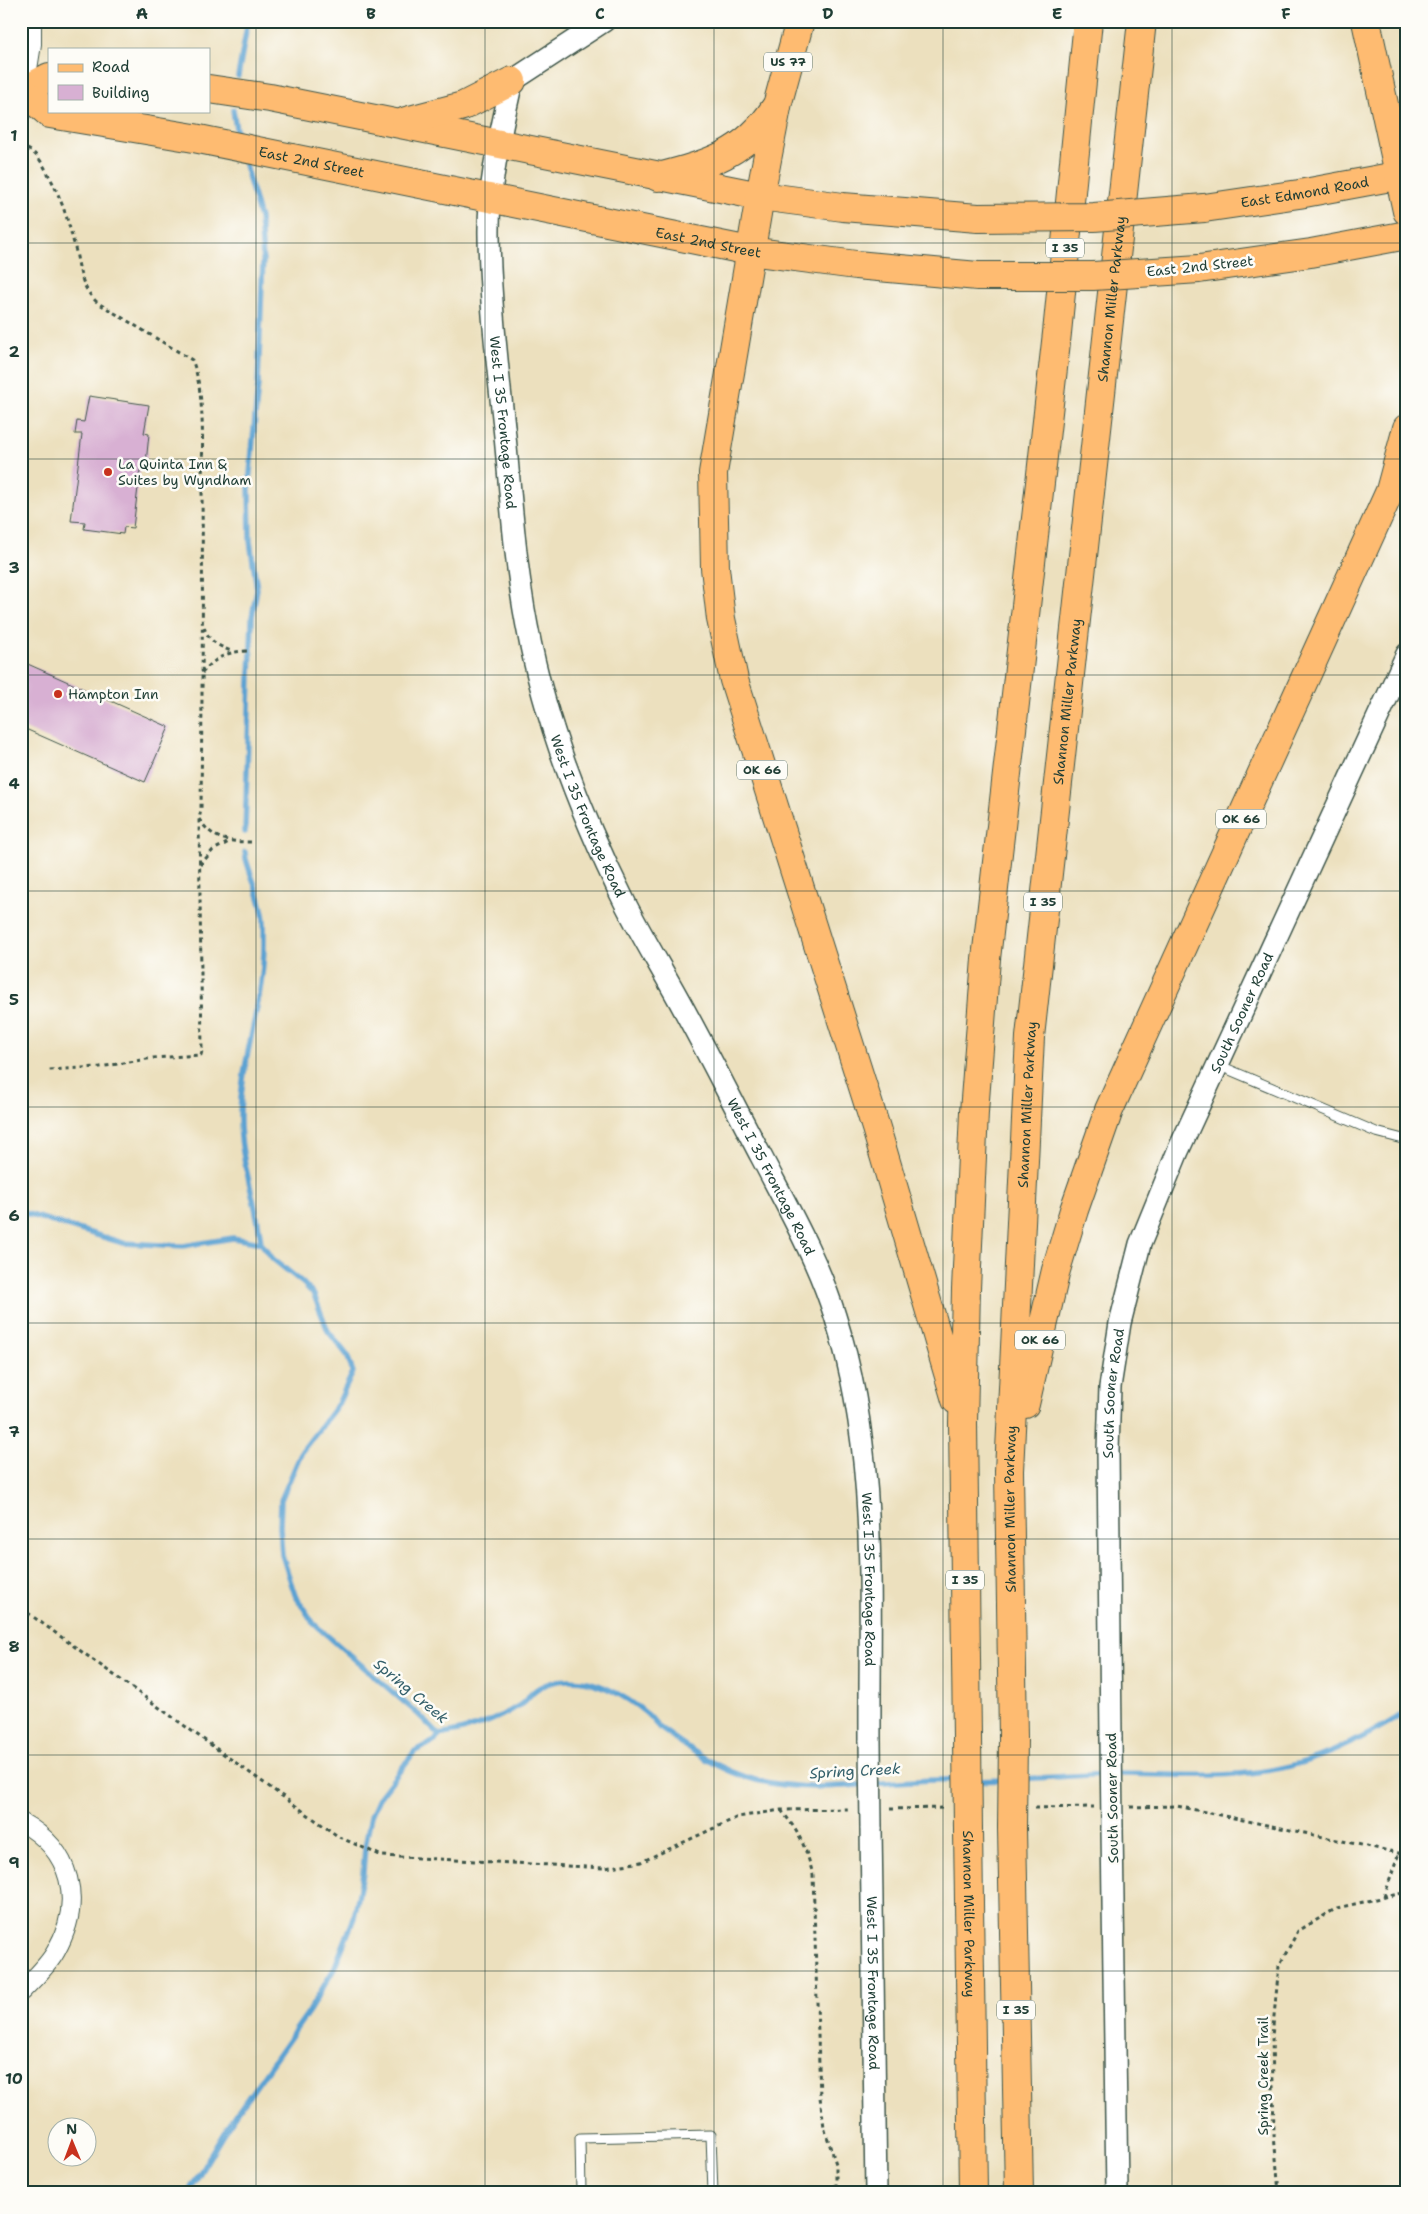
<svg xmlns="http://www.w3.org/2000/svg" width="1428" height="2214" font-family="'Shantell Sans',sans-serif">
  <style>
    .lines { fill: none; stroke-linecap: round; stroke-linejoin: round }
    .stream { stroke: #5ca2d2; stroke-width: 5.5 }
    .building { fill: #d8b0d3 }
    .service-casing { stroke: #3e5549; stroke-width: 11 }
    .minor-casing { stroke: #3e5549; stroke-width: 20 }
    .tertiary-casing { stroke: #3e5549; stroke-width: 24 }
    .primary-casing { stroke: #3e5549; stroke-width: 30 }
    .motorway-casing { stroke: #3e5549; stroke-width: 30 }
    .path { stroke: #3e5549; stroke-width: 3; stroke-dasharray: 4 4; stroke-linecap: butt }
    .service { stroke: #fff; stroke-width: 9 }
    .minor { stroke: #fff; stroke-width: 18 }
    .tertiary { stroke: #fff; stroke-width: 21 }
    .primary { stroke: #febb71; stroke-width: 28 }
    .motorway { stroke: #febb71; stroke-width: 28 }
    .tertiary-bridge-casing { stroke: #3e5549; stroke-width: 24; stroke-linecap: butt }
    .primary-bridge-casing { stroke: #3e5549; stroke-width: 30; stroke-linecap: butt }
    .motorway-bridge-casing { stroke: #3e5549; stroke-width: 30; stroke-linecap: butt }
    .tertiary-bridge { stroke: #fff; stroke-width: 21 }
    .primary-bridge { stroke: #febb71; stroke-width: 28 }
    .motorway-bridge { stroke: #febb71; stroke-width: 28 }
    .grid { fill: none; stroke: #1f3d34; stroke-width: 1; stroke-opacity: 0.55 }
    .poi-dot { fill: #c8321e; stroke: #fdfcf7; stroke-width: 2 }
    .labels { text-anchor: middle; dominant-baseline: central; stroke-width: 5; stroke-linejoin: round; paint-order: stroke }
    .shield { fill: #fdfcf7; stroke: #62766e; stroke-width: 1 }
    .shield-label { font-size: 12px; font-weight: bold; fill: #1f3d34 }
    .street-label { font-size: 14px; fill: #1f3d34; stroke: #fdfcf7 }
    .poi-label { font-size: 14px; fill: #1f3d34; stroke: #fdfcf7; text-anchor: start }
    .water-label { font-size: 15px; font-style: italic; fill: #34606b; stroke: #fdfcf7 }
    .neatline { fill: none; stroke: #1f3d34; stroke-width: 2 }
    .grid-label { font-size: 16px; text-anchor: middle; font-weight: bold; fill: #1f3d34 }
  </style>
  <rect width="100%" height="100%" fill="#fdfcf7"/>
  <filter id="ink" filterUnits="userSpaceOnUse"><feTurbulence type="fractalNoise" baseFrequency=".02" numOctaves="2"/><feDisplacementMap in="SourceGraphic" scale="10" xChannelSelector="R" yChannelSelector="G"/><feConvolveMatrix kernelMatrix="1 2 1 2 8 2 1 2 1" color-interpolation-filters="sRGB"/></filter>
  <filter id="wash" filterUnits="userSpaceOnUse"><feTurbulence type="fractalNoise" baseFrequency=".0096" numOctaves="4" result="noise"/><feDisplacementMap in="SourceGraphic" scale="20" xChannelSelector="R" yChannelSelector="G"/><feGaussianBlur stdDeviation="1.12" result="paint"/><feColorMatrix in="noise" values="0 0 0 0 0 0 0 0 0 0 0 0 0 0 0 0 0 1.4 0 .05"/><feComposite in="paint" operator="in"/></filter>
  <g filter="url(#wash)">
    <rect width="100%" height="100%" fill="#ece0be"/>
    <g class="lines">
      <!-- stream -->
      <path class="stream" d="M238,76L248,21
        M233,110L237,135
        M245,165L260,218L263,259L258,384L249,484L250,541L257,589L252,617L245,832
        M245,852L246,859C251,877 260,895 263,913C265,922 264,931 264,940C265,1000 241,1057 240,1116C239,1160 257,1200 261,1243
        M21,1212L123,1243L183,1246L233,1238L261,1243L273,1259L303,1283L314,1295L328,1331L347,1355L353,1372L338,1404L302,1451L281,1500L280,1527L282,1555L295,1595L314,1624L419,1715L439,1735
        M439,1735C469,1730 494,1722 520,1705C525,1702 529,1696 533,1692C542,1684 557,1680 568,1680C596,1679 626,1696 647,1714C652,1718 655,1724 660,1728C689,1749 720,1771 756,1780C823,1797 892,1777 960,1780
        M1116,1774C1173,1774 1235,1780 1290,1766C1333,1755 1370,1734 1407,1712
        M1019,1779L1107,1774
        M974,1781L1005,1780
        M188,2193L228,2126L309,2011L334,1969L354,1918L363,1873L365,1847L371,1816L379,1798L415,1751L435,1741L439,1735"/>
    </g>
    <g id="blocks">
      <!-- building -->
      <path class="building" d="M89,396L149,405L144,433L149,434L146,463H141L133,528L124,527L123,534L84,529L85,522L71,521L82,434H75L77,421L84,422Z
        M21,661L169,727L145,782L21,727Z"/>
    </g>
  </g>
  <g filter="url(#ink)">
    <use href="#blocks" fill-opacity="0" stroke="#3e5549" stroke-width="1"/>
    <g class="lines">
      <!-- service casing -->
      <g class="service-casing">
        <path id="service" d="M1218,1065L1376,1132L1407,1140
          M581,2193L580,2138L711,2135L713,2193"/>
      </g>
      <!-- minor casing -->
      <g class="minor-casing">
        <path id="minor" d="M21,113L32,44V21
          M21,1822C72,1850 84,1901 56,1951C48,1966 33,1979 21,1992"/>
      </g>
      <!-- tertiary casing -->
      <g class="tertiary-casing">
        <g id="tertiary">
          <path id="s1" d="M604,21L512,81C501,131 488,184 489,236C490,302 498,370 505,436C511,499 515,564 527,626C545,723 582,817 626,905C643,938 663,971 681,1004C709,1055 735,1107 762,1158C789,1210 818,1261 835,1316C879,1453 869,1599 870,1741"/>
          <path id="s2" d="M1111,1737L1108,1450L1110,1387L1120,1323L1140,1244L1178,1151L1407,654"/>
          <path id="s3" d="M871,1828L876,2193"/>
          <path d="M1112,1828L1117,2193"/>
        </g>
      </g>
      <!-- primary casing -->
      <g class="primary-casing">
        <g id="primary">
          <path d="M209,89L270,98L760,196L843,207L978,218"/>
          <path d="M21,92L49,77"/>
          <path id="s4" d="M24,92L50,114L194,138L750,251L856,265L978,276"/>
          <path d="M406,121L463,106L512,81"/>
          <path id="s5" d="M1204,208L1299,194L1407,174"/>
          <path d="M1199,269L1311,253L1407,235"/>
        </g>
      </g>
      <!-- motorway casing -->
      <g class="motorway-casing">
        <g id="motorway">
          <path d="M800,21L778,102L760,196L713,473L715,568L721,619L734,680L876,1128L956,1400"/>
          <path d="M1366,21L1407,211"/>
          <path d="M658,177C708,165 746,153 775,108"/>
          <path d="M1025,1404L1056,1270L1074,1210L1109,1110L1390,491L1407,428"/>
          <path d="M967,1737L963,1423L966,1289L974,1112L986,959L1057,333L1088,21"/>
          <path id="s6" d="M1013,1738L1009,1471L1030,1037L1142,21"/>
          <path d="M1012,1828L1019,2193"/>
          <path id="s7" d="M968,1830L973,2193"/>
        </g>
      </g>
      <!-- path -->
      <path class="path" d="M27,149C37,153 42,163 47,172C59,193 67,216 73,240C80,263 78,286 98,303L192,360C206,392 202,456 202,492C203,598 202,704 201,810L199,819L202,1051L201,1055L153,1058L100,1067L48,1070
        M204,627C208,641 219,646 231,651
        M202,673C217,656 229,651 250,651
        M199,819C213,840 228,842 251,842
        M200,865L213,850L229,842
        M21,1608L339,1837L382,1856L605,1868L641,1862L738,1817L781,1810L851,1809
        M1130,1807L1177,1806L1399,1853L1407,1857
        M1035,1808L1094,1807
        M890,1809L946,1808
        M781,1810C799,1832 806,1847 813,1875L820,2097L824,2127L836,2164V2193
        M1384,1897L1399,1853
        M1279,2193L1274,2135L1272,2036L1279,1966L1298,1931L1337,1908L1407,1892"/>
      <!-- service -->
      <use href="#service" class="service"/>
      <!-- minor -->
      <use href="#minor" class="minor"/>
      <!-- tertiary -->
      <use href="#tertiary" class="tertiary"/>
      <!-- primary -->
      <use href="#primary" class="primary"/>
      <!-- motorway -->
      <use href="#motorway" class="motorway"/>
      <!-- tertiary-bridge casing -->
      <g class="tertiary-bridge-casing">
        <path id="tertiary-bridge" d="M1111,1737L1112,1828
          M870,1741L871,1828"/>
      </g>
      <!-- primary-bridge casing -->
      <g class="primary-bridge-casing">
        <path id="primary-bridge" d="M978,218L1094,217L1204,208
          M978,276H1093L1199,269"/>
      </g>
      <!-- motorway-bridge casing -->
      <g class="motorway-bridge-casing">
        <path id="motorway-bridge" d="M967,1737L968,1830
          M1012,1828L1013,1738"/>
      </g>
      <!-- tertiary-bridge -->
      <use href="#tertiary-bridge" class="tertiary-bridge"/>
      <!-- primary-bridge -->
      <use href="#primary-bridge" class="primary-bridge"/>
      <!-- motorway-bridge -->
      <use href="#motorway-bridge" class="motorway-bridge"/>
    </g>
  </g>
  <!-- grid -->
  <path class="grid" d="M256,21V2193M485,21V2193M714,21V2193M943,21V2193M1172,21V2193M21,243H1407M21,459H1407M21,675H1407M21,891H1407M21,1107H1407M21,1323H1407M21,1539H1407M21,1755H1407M21,1971H1407"/>
  <!-- markers -->
  <g class="poi-dot">
    <circle cx="108" cy="472" r="5"/>
    <circle cx="58" cy="694" r="5"/>
  </g>
  <g class="labels">
    <!-- shield labels -->
    <g class="shield">
      <rect x="764" y="52.5" width="48" height="19" rx="4"/>
      <rect x="1046" y="238.5" width="38" height="19" rx="4"/>
      <rect x="737" y="760.5" width="50" height="19" rx="4"/>
      <rect x="1216" y="809.5" width="50" height="19" rx="4"/>
      <rect x="1024" y="892.5" width="38" height="19" rx="4"/>
      <rect x="1015" y="1330.5" width="50" height="19" rx="4"/>
      <rect x="946" y="1570.5" width="38" height="19" rx="4"/>
      <rect x="997" y="2000.5" width="38" height="19" rx="4"/>
    </g>
    <g class="shield-label">
      <text x="788" y="62">US 77</text>
      <text x="1065" y="248">I 35</text>
      <text x="762" y="770">OK 66</text>
      <text x="1241" y="819">OK 66</text>
      <text x="1043" y="902">I 35</text>
      <text x="1040" y="1340">OK 66</text>
      <text x="965" y="1580">I 35</text>
      <text x="1016" y="2010">I 35</text>
    </g>
    <!-- street labels -->
    <g class="street-label">
      <text stroke="none"><textPath href="#s4" startOffset="300">East 2nd Street</textPath></text>
      <text stroke="none"><textPath href="#s5" startOffset="102">East Edmond Road</textPath></text>
      <text stroke="none"><textPath href="#s4" startOffset="705">East 2nd Street</textPath></text>
      <text transform="translate(1200 266) rotate(-6)">East 2nd Street</text>
      <text stroke="none"><textPath href="#s6" startOffset="1444">Shannon Miller Parkway</textPath></text>
      <text stroke="none"><textPath href="#s1" startOffset="454">West I 35 Frontage Road</textPath></text>
      <text stroke="none"><textPath href="#s6" startOffset="1039">Shannon Miller Parkway</textPath></text>
      <text stroke="none"><textPath href="#s1" startOffset="859">West I 35 Frontage Road</textPath></text>
      <text stroke="none"><textPath href="#s2" startOffset="749">South Sooner Road</textPath></text>
      <text stroke="none"><textPath href="#s6" startOffset="634">Shannon Miller Parkway</textPath></text>
      <text stroke="none"><textPath href="#s1" startOffset="1264">West I 35 Frontage Road</textPath></text>
      <text stroke="none"><textPath href="#s2" startOffset="344">South Sooner Road</textPath></text>
      <text stroke="none"><textPath href="#s6" startOffset="229">Shannon Miller Parkway</textPath></text>
      <text stroke="none"><textPath href="#s1" startOffset="1684">West I 35 Frontage Road</textPath></text>
      <text transform="translate(1112 1798) rotate(-91)">South Sooner Road</text>
      <text stroke="none"><textPath href="#s7" startOffset="84">Shannon Miller Parkway</textPath></text>
      <text stroke="none"><textPath href="#s3" startOffset="155">West I 35 Frontage Road</textPath></text>
      <text transform="translate(1263 2076) rotate(-90)">Spring Creek Trail</text>
    </g>
    <!-- poi labels -->
    <g class="poi-label">
      <text x="118" y="464">La Quinta Inn &amp;<tspan x="118" dy="16">Suites by Wyndham</tspan></text>
      <text x="68" y="694">Hampton Inn</text>
    </g>
    <!-- water labels -->
    <g class="water-label">
      <text transform="translate(411 1691) rotate(40)">Spring Creek</text>
      <text transform="translate(855 1771) rotate(-3)">Spring Creek</text>
    </g>
  </g>
  <!-- margin -->
  <rect width="1428" height="2214" fill="none" stroke="#fdfcf7" stroke-width="55"/>
  <!-- legend -->
  <rect x="48" y="48" width="162" height="65" fill="#fdfcf7" stroke="#a4b0a9"/>
  <rect x="58" y="64" width="25" height="8" fill="#febb71" stroke="#a4b0a9"/>
  <text x="92" y="72" font-size="15" fill="#1f3d34">Road</text>
  <rect x="58" y="85" width="25" height="15" fill="#d8b0d3" stroke="#a4b0a9"/>
  <text x="92" y="98" font-size="15" fill="#1f3d34">Building</text>
  <!-- north arrow -->
  <g transform="translate(72 2142) rotate(359)"><circle r="24" fill="#fdfcf7" stroke="#a4b0a9"/>
  <path d="M0-4L9 19L0 12L-9 19Z" fill="#c8321e"/>
  <text y="-8" font-size="14" font-weight="bold" text-anchor="middle" fill="#1f3d34">N</text>
  </g>
  <rect x="28" y="28" width="1372" height="2158" class="neatline"/>
  <g class="grid-label">
    <text x="142" y="19">A</text>
    <text x="371" y="19">B</text>
    <text x="600" y="19">C</text>
    <text x="828" y="19">D</text>
    <text x="1057" y="19">E</text>
    <text x="1286" y="19">F</text>
    <text x="14" y="141">1</text>
    <text x="14" y="357">2</text>
    <text x="14" y="573">3</text>
    <text x="14" y="789">4</text>
    <text x="14" y="1005">5</text>
    <text x="14" y="1221">6</text>
    <text x="14" y="1437">7</text>
    <text x="14" y="1652">8</text>
    <text x="14" y="1868">9</text>
    <text x="14" y="2084">10</text>
  </g>
</svg>
